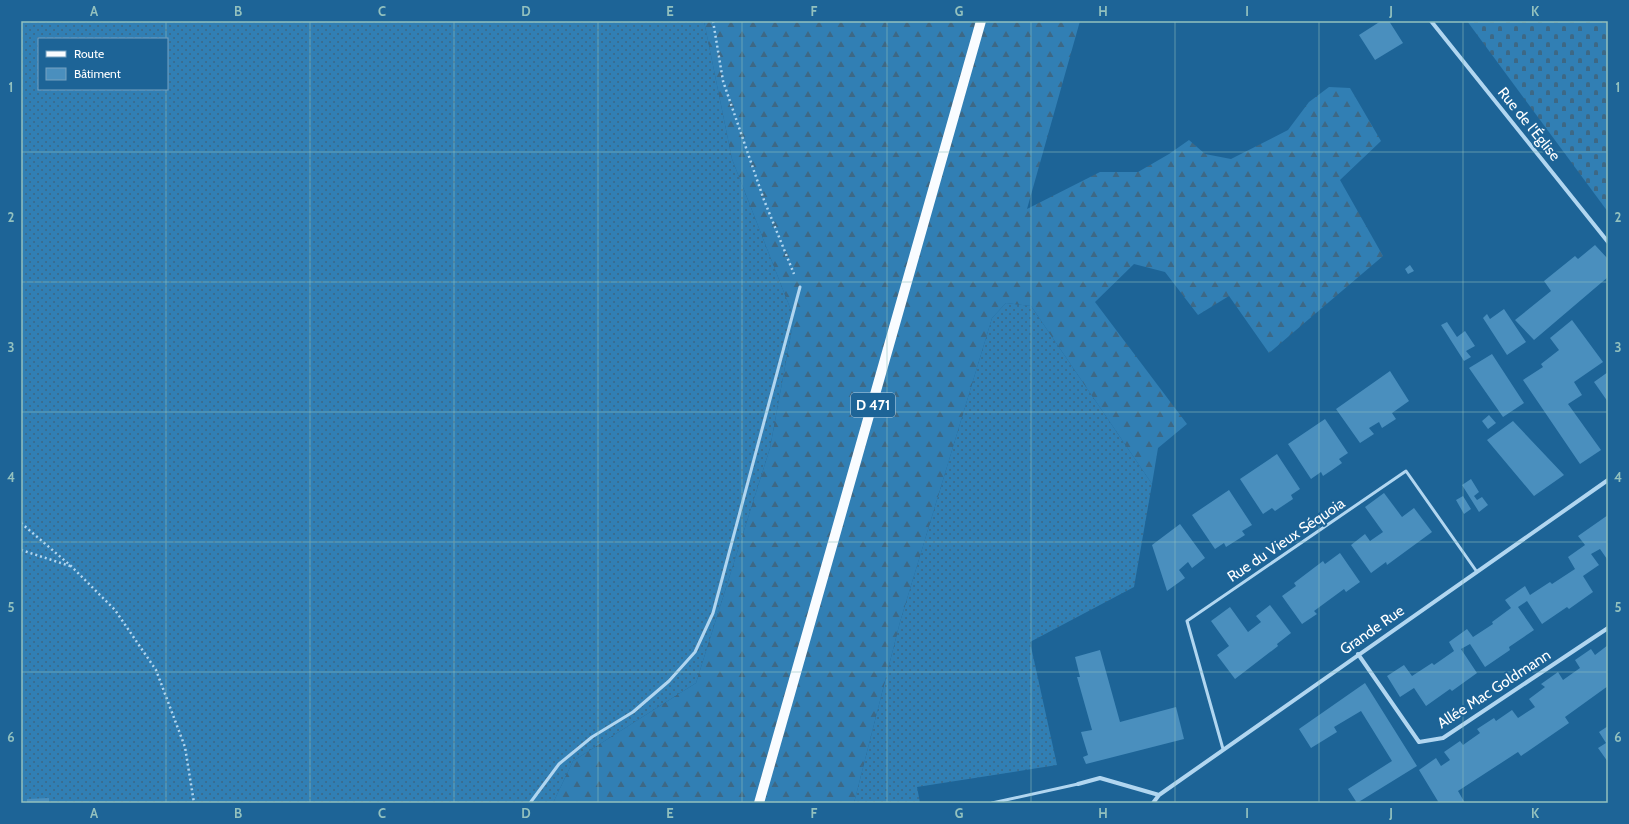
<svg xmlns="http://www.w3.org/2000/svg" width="1629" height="824" font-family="Cabin,sans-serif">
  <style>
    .grass { fill: url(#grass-dots); fill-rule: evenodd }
    .forest { fill: url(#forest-firs) }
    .cemetery { fill: url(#cemetery-stones) }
    .building { fill: #4a8fbe }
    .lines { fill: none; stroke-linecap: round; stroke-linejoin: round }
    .path { stroke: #b1d6f0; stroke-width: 2.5; stroke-dasharray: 2 3; stroke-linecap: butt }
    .lane { stroke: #b1d6f0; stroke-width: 3 }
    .street { stroke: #b1d6f0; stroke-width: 4 }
    .primary { stroke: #f9fcff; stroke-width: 10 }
    .grid { fill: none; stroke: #93c1be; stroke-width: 1; stroke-opacity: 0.55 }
    .labels { text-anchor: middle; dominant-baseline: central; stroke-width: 4; stroke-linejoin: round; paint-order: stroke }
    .shield { fill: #1d6497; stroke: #bbd0e0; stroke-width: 1 }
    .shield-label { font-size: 14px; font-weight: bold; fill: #fff }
    .street-label { font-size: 15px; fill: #fff; stroke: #1d6497 }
    .neatline { fill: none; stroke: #93c1be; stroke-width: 1.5 }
    .grid-label { font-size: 13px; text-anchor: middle; font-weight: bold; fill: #93c1be }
  </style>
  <defs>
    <pattern id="grass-dots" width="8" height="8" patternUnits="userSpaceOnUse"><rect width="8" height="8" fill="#317fb4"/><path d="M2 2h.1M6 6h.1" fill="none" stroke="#3d6885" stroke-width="1.8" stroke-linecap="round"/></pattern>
    <pattern id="forest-firs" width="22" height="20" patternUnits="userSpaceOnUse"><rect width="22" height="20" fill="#317fb4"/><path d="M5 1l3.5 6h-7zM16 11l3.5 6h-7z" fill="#3d6885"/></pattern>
    <pattern id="cemetery-stones" width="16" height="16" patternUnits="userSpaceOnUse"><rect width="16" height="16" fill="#317fb4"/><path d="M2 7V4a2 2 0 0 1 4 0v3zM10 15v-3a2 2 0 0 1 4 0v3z" fill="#3d6885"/></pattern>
  </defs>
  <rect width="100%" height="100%" fill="#1d6497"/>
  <!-- grass -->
  <path class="grass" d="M21,21H704L732,159L794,318L770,448L696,683L573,761L553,803H21ZM39,39H167V89H39Z
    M1006,303L1031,306L1152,484L1134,587L1030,642L1057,765L917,787L920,803H854L900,622L992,318Z"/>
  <!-- forest -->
  <path class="forest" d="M704,21H1080L1027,209L1100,172H1138L1169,154L1189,140L1205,154L1231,159L1288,130L1309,102L1329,87L1350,88L1381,141L1340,180L1383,256L1269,353L1229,296L1198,315L1165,272L1134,264L1095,302L1187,424L1158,448L1152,484L1031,306L1006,303L992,318L900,622L854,803H553L573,761L696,683L770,448L794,318L732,159Z"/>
  <!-- cemetery -->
  <path class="cemetery" d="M1467,21H1608V212Z"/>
  <!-- building -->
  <path class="building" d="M1381,21H1389L1403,43L1375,60L1359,35Z
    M1595,245L1608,259V277L1534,340L1515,320L1551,291L1544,281L1575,256L1578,259Z
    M1410,265L1414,271L1408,274L1405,269Z
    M1504,309L1526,342L1507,355L1483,318L1487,314L1490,319Z
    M1572,320L1603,362L1574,382L1582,395L1568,404L1601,450L1580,464L1523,380L1543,367L1541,364L1559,350L1550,338Z
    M1447,322L1457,337L1465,331L1475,346L1466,351L1471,357L1464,361L1441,325Z
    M1492,354L1524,403L1503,417L1469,368Z
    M1390,371L1409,401L1392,413L1396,419L1382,428L1379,422L1369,428L1374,434L1360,443L1336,409Z
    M1608,372V402L1594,382Z
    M1489,415L1496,423L1488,429L1482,421Z
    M1325,419L1348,453L1339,459L1342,463L1332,470L1323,476L1321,472L1311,479L1288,444Z
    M1513,421L1564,475L1534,496L1487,440Z
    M1277,454L1300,489L1291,495L1293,499L1275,511L1272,508L1263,514L1240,479Z
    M1471,479L1479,492L1474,496L1477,500L1482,497L1488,505L1479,512L1462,485Z
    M1229,490L1252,525L1242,531L1245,535L1226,547L1224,543L1215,549L1192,515Z
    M1384,493L1402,517L1414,508L1432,532L1387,565L1386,562L1371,573L1351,545L1365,534L1370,541L1383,532L1365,507Z
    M1463,496L1471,509L1464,514L1456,500Z
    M1608,515V558L1607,559L1600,549L1591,554L1599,565L1583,576L1593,592L1569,609L1567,607L1542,624L1527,601L1518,607L1534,630L1509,647L1510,650L1485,667L1470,644L1461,649L1477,673L1452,691L1450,689L1426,706L1414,688L1400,697L1387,676L1404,665L1412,676L1432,663L1434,665L1454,651L1449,642L1467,629L1473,637L1493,624L1492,622L1511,608L1505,600L1525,586L1530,595L1550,582L1552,584L1575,569L1568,557L1585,545L1578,536Z
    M1180,524L1205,558L1192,568L1188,562L1179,570L1185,578L1167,591L1152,545Z
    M1340,553L1360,582L1346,592L1344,589L1314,611L1317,614L1302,624L1282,596L1296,586L1294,583L1323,561L1325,564Z
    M1270,605L1291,633L1277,644L1278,646L1235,679L1217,655L1229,646L1211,621L1230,607L1248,632L1261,622L1256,616Z
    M1608,645V686L1565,717L1569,723L1521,756L1518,752L1458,791L1465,803H1439L1419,770L1436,758L1441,766L1450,760L1444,752L1460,741L1463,745L1480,733L1477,729L1494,718L1496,721L1512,710L1518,718L1535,707L1529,699L1545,687L1541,684L1558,672L1563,680L1580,668L1575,660L1591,649L1595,655Z
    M1100,650L1120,722L1176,707L1184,739L1086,764L1083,757L1088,755L1081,732L1092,730L1077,677H1080L1075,657Z
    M1365,683L1417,766L1357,803L1348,789L1392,761L1361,711L1334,727L1337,732L1311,748L1299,729Z
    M1608,726V762L1598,748L1606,743L1599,732Z
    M49,798V803H27V799Z"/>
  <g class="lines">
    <!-- path -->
    <path class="path" d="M713,21L723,81L764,200L794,274
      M21,523L71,566L115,610L156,670L185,747L194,803
      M21,550L70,566"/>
    <!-- lane -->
    <path class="lane" d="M1223,749L1187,621L1406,471L1477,572
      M530,803L559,764L592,737L633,712L669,681L695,652L713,613L800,287
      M992,803L1078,784"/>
    <!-- street -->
    <path class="street" d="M1431,21L1608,242
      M1358,654L1419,742L1443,738L1608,628
      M1078,784L1100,778L1159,795
      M1153,803L1159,795L1608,480"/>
    <!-- primary -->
    <path class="primary" d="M759,803L981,21"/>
  </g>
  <!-- grid -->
  <path class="grid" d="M166,21V39M310,21V803M454,21V803M598,21V803M742,21V803M887,21V803M1031,21V803M1175,21V803M1319,21V803M1463,21V803M166,89V803M21,152H1608M21,282H1608M21,412H1608M21,542H1608M21,672H1608"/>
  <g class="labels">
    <!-- shield labels -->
    <rect class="shield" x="851" y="393" width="44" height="24" rx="3"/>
    <g class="shield-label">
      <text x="873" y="405">D 471</text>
    </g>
    <!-- street labels -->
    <g class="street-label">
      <text transform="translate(1529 124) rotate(51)">Rue de l'Église</text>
      <text transform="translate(1286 540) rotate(-34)">Rue du Vieux Séquoia</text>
      <text transform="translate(1372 630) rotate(-35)">Grande Rue</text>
      <text transform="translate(1494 689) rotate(-33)">Allée Mac Goldmann</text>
    </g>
  </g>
  <!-- border -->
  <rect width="1629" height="824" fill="none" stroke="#1d6497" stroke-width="44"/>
  <!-- legend -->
  <rect x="38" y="38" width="130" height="52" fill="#1d6497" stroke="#77a2c1"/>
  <rect x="46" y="51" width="20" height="6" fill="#f9fcff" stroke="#77a2c1"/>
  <text x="74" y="58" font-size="12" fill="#ffffff">Route</text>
  <rect x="46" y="68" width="20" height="12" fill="#4a8fbe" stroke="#77a2c1"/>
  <text x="74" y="78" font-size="12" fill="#ffffff">Bâtiment</text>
  <rect x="22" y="22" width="1585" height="780" class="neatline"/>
  <g class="grid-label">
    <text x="94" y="16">A</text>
    <text x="238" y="16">B</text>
    <text x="382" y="16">C</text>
    <text x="526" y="16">D</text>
    <text x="670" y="16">E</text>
    <text x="814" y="16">F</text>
    <text x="959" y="16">G</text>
    <text x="1103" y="16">H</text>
    <text x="1247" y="16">I</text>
    <text x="1391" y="16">J</text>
    <text x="1535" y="16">K</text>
    <text x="11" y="92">1</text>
    <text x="1618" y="92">1</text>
    <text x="11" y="222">2</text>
    <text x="1618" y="222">2</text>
    <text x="11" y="352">3</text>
    <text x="1618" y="352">3</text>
    <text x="11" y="482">4</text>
    <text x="1618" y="482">4</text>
    <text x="11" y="612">5</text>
    <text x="1618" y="612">5</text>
    <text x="11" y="742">6</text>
    <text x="1618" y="742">6</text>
    <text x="94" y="818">A</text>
    <text x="238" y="818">B</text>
    <text x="382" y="818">C</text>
    <text x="526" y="818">D</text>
    <text x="670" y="818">E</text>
    <text x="814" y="818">F</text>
    <text x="959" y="818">G</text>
    <text x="1103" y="818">H</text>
    <text x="1247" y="818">I</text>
    <text x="1391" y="818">J</text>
    <text x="1535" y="818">K</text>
  </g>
</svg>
